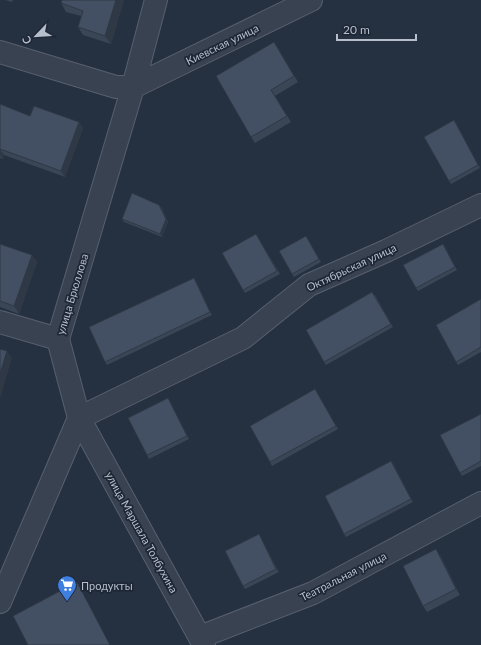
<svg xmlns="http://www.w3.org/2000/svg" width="481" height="645" font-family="Lato,sans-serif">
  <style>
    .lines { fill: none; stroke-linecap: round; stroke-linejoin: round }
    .minor-casing { stroke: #57606e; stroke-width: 24 }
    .minor { stroke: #394251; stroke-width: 22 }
    .wall { fill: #3a4555 }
    .shaded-wall { fill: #2f3845 }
    .building { fill: #435063; stroke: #2f3845 }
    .labels { text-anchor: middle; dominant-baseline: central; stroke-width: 3.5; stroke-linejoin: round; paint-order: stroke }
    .street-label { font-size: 11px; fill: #b6bdcb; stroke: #1e2736 }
    .poi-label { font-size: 11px; fill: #b6bdcb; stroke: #1e2736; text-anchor: start }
  </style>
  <rect width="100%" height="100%" fill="#253041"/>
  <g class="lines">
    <!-- minor casing -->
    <g class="minor-casing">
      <path id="minor" d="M156,0L133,87L58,339L79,418L204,645
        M0,52L116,87H133L311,0
        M0,322L58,339
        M79,418L243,338L309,285L386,251L481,205
        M0,602L79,418
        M200,637L313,593L481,503"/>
    </g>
    <!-- minor -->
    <use href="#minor" class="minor"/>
  </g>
  <!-- wall -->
  <path class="wall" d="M5,0H13L12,2Z
    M124,0L111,44L83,35L78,27L81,16L66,12L61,3Z
    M278,48L298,82L275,96L291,122L255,143L251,137Z
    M0,104L30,116L79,122L83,128L65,177L4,155L3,159L0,158Z
    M456,123L480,168L451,184L449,181Z
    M159,205L162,208L168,222L162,237L124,222L122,219Z
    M256,234L280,274L245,293L243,290Z
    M308,239L321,262L294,277L292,274Z
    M0,244L32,255L37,262L19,314L0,307Z
    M445,247L457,270L418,291L416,288Z
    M196,281L212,315L107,365L105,362Z
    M375,295L393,327L326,365L324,362Z
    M481,299V352L458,365L456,362Z
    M315,389L338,429L272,466L270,462Z
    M168,398L189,439L149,459L147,455Z
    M481,414V466L462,476L460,473Z
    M391,461L413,502L346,537L344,534Z
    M259,534L279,572L245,589L243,586Z
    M440,555L460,595L427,612L423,606Z"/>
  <!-- shaded-wall -->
  <path class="shaded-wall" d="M116,0H124L111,44L105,36Z
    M274,42L278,48L298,82L294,76Z
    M454,120L456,123L480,168L478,165Z
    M79,122L83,128L65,177L61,171Z
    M0,149L4,155L3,159L0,156Z
    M159,205L162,208L168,222L162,237L160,234Z
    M32,255L37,262L19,314L14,306Z
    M194,278L196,281L212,315L210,312Z
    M7,351L12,358L0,399V374Z
    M168,398L170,401L189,439L187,436Z
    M391,461L394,464L413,502L411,499Z
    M259,534L261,537L279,572L276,569Z
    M436,549L440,555L460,595L456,589Z
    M77,582L79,585L110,645Z"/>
  <!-- building -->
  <path class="building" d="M62,0H116L105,36L78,27L83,11L61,3Z
    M274,42L294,76L271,90L287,116L251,137L216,76Z
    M0,104L30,116L34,106L79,122L61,171L0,149Z
    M454,120L478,165L449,181L424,137Z
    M132,193L159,205L166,219L160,234L122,219Z
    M256,234L277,271L243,290L222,253Z
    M306,236L319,259L292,274L279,251Z
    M0,244L32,255L14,306L0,301Z
    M443,244L455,267L416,288L403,265Z
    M194,278L210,312L105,362L89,327Z
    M372,292L391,324L324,362L306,330Z
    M481,299V347L456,362L436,325Z
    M0,349L7,351L0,374Z
    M315,389L336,426L270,462L250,426Z
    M168,398L187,436L147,455L128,418Z
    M481,414V461L460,473L440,435Z
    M391,461L411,499L344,534L325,496Z
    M259,534L276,569L243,586L225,551Z
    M436,549L456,589L423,606L403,566Z
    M77,582L110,645H28L13,616Z"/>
  <!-- icons -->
  <defs>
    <g id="supermarket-pin" transform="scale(1)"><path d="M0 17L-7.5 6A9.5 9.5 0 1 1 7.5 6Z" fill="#3f7fe0" stroke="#1e2736"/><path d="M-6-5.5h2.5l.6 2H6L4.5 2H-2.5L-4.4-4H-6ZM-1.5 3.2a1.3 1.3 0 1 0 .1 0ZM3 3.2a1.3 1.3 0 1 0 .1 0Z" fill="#fff"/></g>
  </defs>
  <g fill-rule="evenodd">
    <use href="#supermarket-pin" x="67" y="585"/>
  </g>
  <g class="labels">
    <!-- street labels -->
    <g class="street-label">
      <text transform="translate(222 44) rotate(-26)">Киевская улица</text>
      <text transform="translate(351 267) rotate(-25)">Октябрьская улица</text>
      <text transform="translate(72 294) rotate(-73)">улица Брюллова</text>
      <text transform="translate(142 532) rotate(61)">улица Маршала Толбухина</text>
      <text transform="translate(343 576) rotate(-27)">Театральная улица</text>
    </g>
    <!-- poi labels -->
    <g class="poi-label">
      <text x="81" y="585">Продукты</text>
    </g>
  </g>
  <!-- north arrow -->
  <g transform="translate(36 36) rotate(245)" stroke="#1e2736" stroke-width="3" paint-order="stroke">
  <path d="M0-3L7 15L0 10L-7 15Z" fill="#b6bdcb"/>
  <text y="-6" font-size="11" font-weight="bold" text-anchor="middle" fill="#b6bdcb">С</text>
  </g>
  <!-- scale -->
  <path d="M337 34v6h79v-6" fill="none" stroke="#b6bdcb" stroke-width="2"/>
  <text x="343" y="34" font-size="12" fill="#b6bdcb" stroke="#1e2736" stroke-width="3" paint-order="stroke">20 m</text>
</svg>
